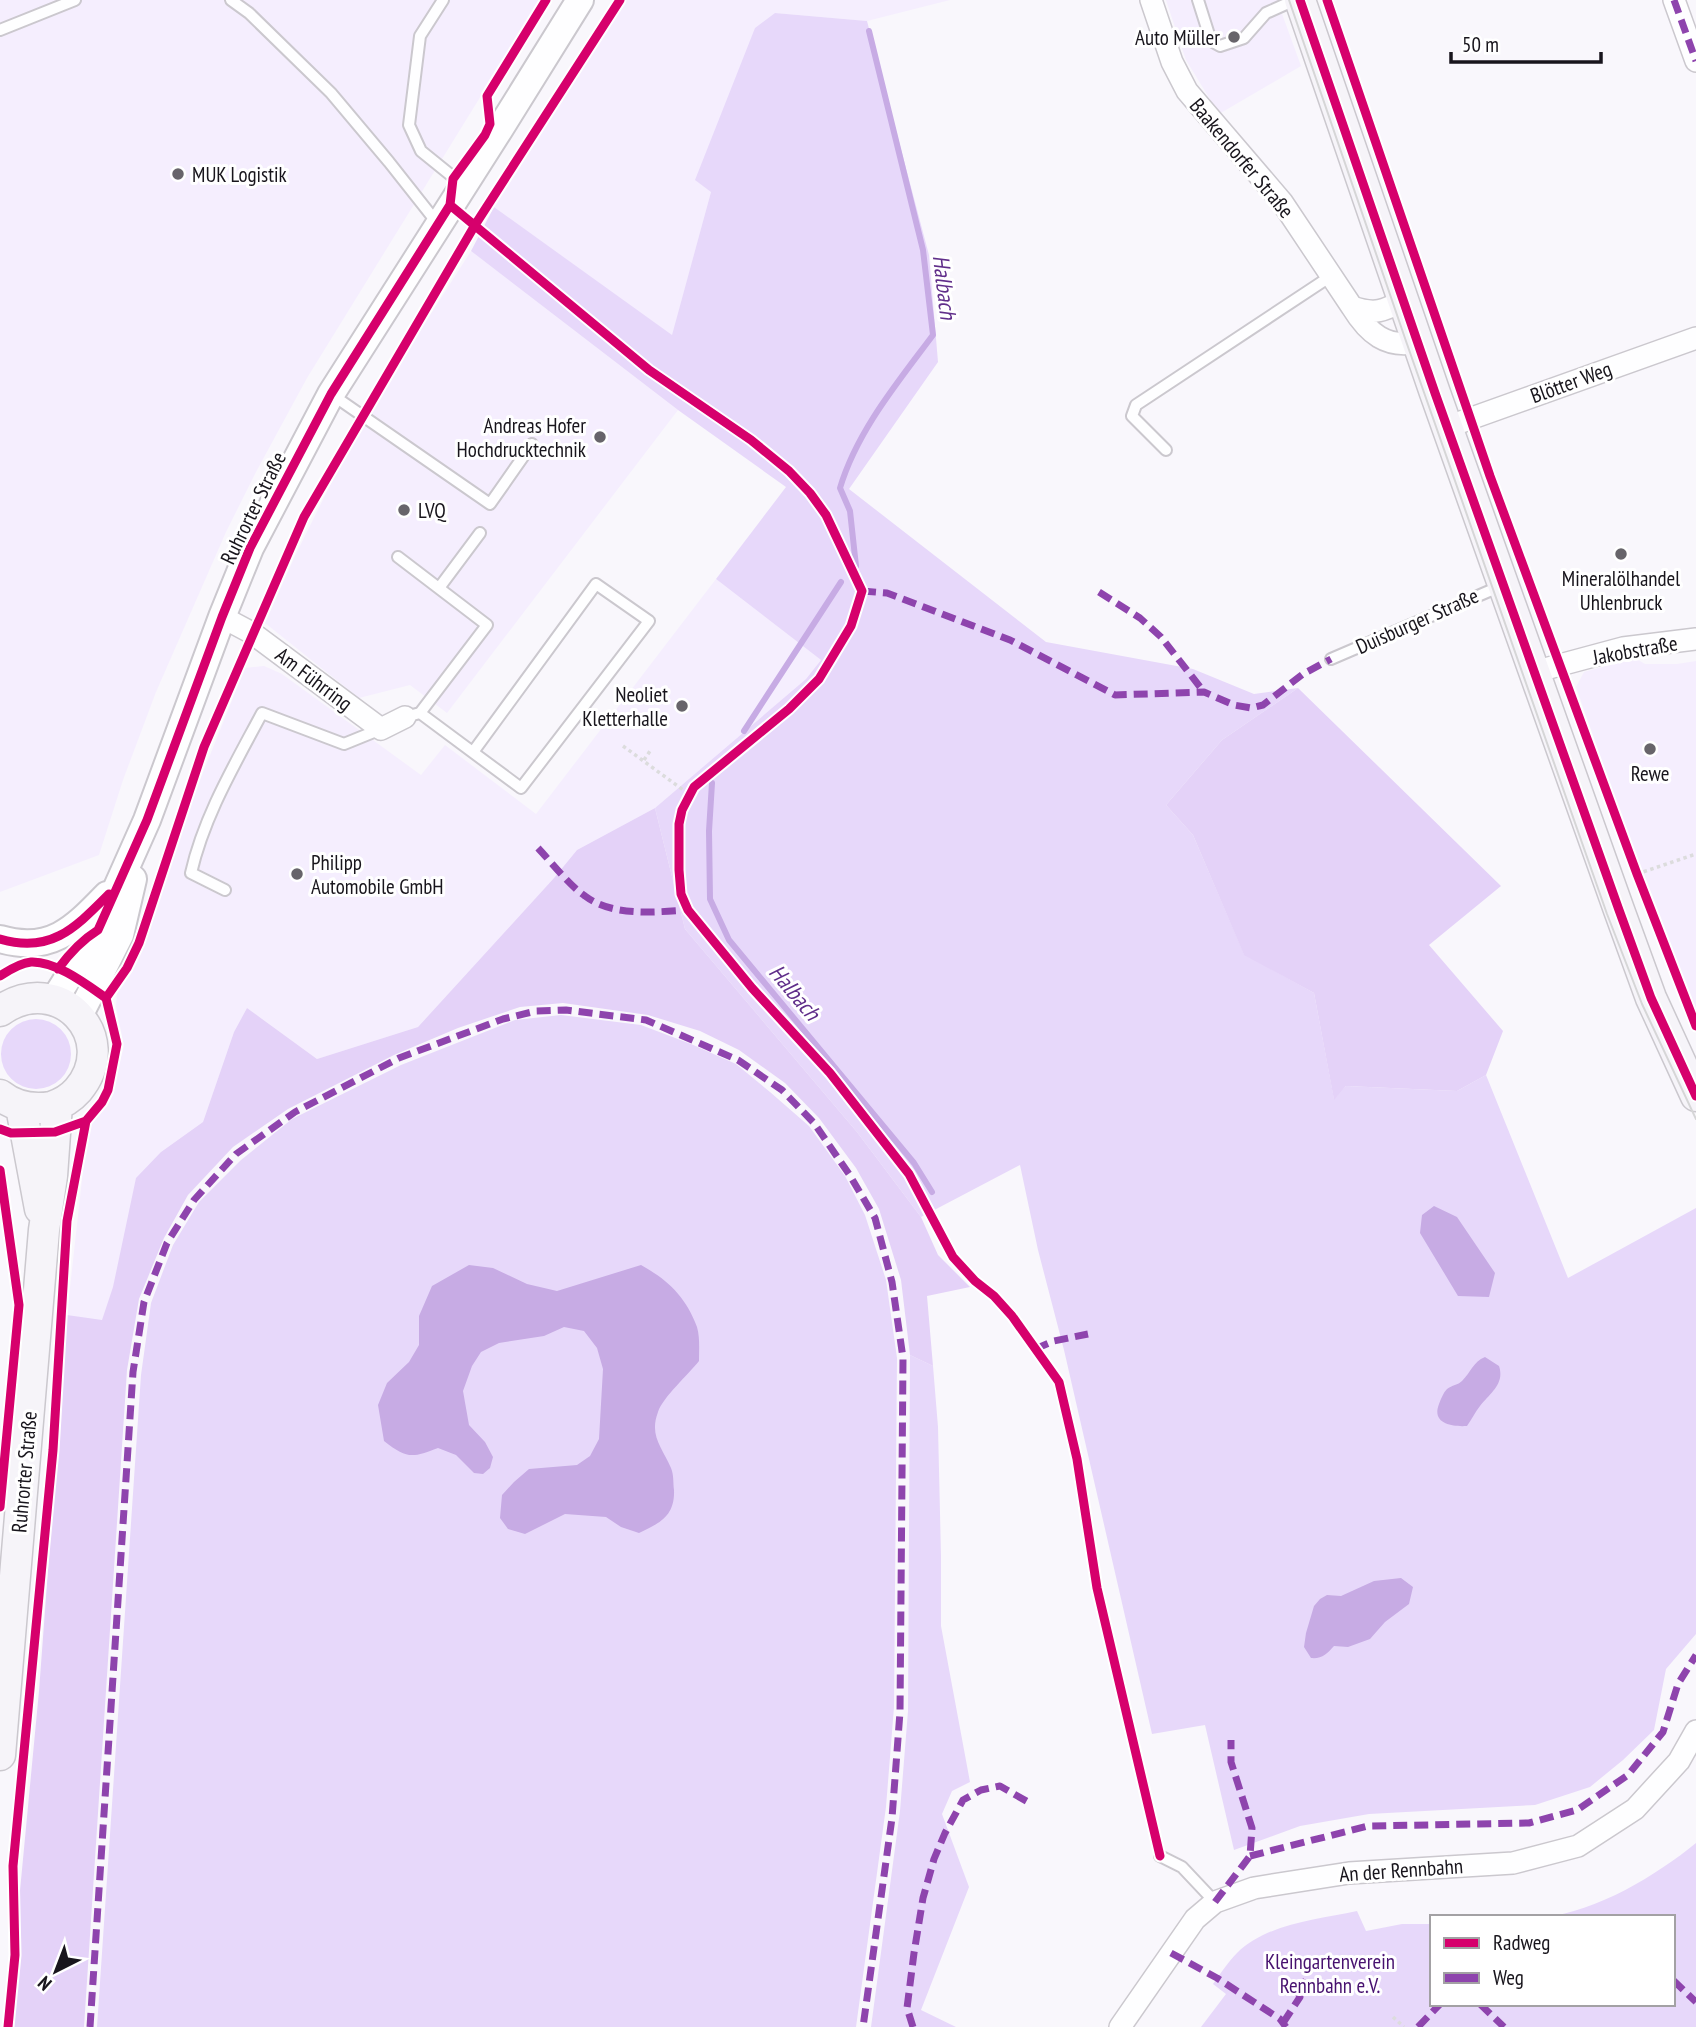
<svg xmlns="http://www.w3.org/2000/svg" width="1696" height="2027" font-family="'PT Sans Narrow',sans-serif">
  <style>
    .built { fill: #f5eefe }
    .green { fill: #e7d8fa }
    .forest { fill: #e4d2f8 }
    .water { fill: #c7abe4 }
    .lines { fill: none; stroke-linecap: round; stroke-linejoin: round }
    .stream { stroke: #c7abe4; stroke-width: 6 }
    .service-casing { stroke: #cbc8ce; stroke-width: 14 }
    .minor-casing { stroke: #cbc8ce; stroke-width: 24 }
    .tertiary-casing { stroke: #cbc8ce; stroke-width: 30 }
    .secondary-casing { stroke: #cbc8ce; stroke-width: 33 }
    .path { stroke: #dcdcdd; stroke-width: 3.5; stroke-dasharray: 3.5 3.5; stroke-linecap: butt }
    .service { stroke: #fefeff; stroke-width: 10 }
    .minor { stroke: #fefeff; stroke-width: 21 }
    .tertiary { stroke: #fefeff; stroke-width: 26 }
    .secondary { stroke: #f6f4f9; stroke-width: 30 }
    .tram { stroke: #d6d6d7; stroke-width: 2 }
    .quiet { stroke: #8e44ad; stroke-width: 7; stroke-dasharray: 14 7; stroke-linecap: butt }
    .cycleway-casing { stroke: #fff; stroke-width: 13 }
    .cycleway { stroke: #d6006c; stroke-width: 9 }
    .poi-dot { fill: #67646a; stroke: #fff; stroke-width: 2.5 }
    .labels { text-anchor: middle; dominant-baseline: central; stroke-width: 6; stroke-linejoin: round; paint-order: stroke }
    .poi-label { font-size: 21px; fill: #18151c; stroke: #fff; text-anchor: end }
    .street-label { font-size: 21px; fill: #18151c; stroke: #fff }
    .park-label { font-size: 21px; fill: #47116f; stroke: #fff }
    .water-label { font-size: 23px; font-style: italic; fill: #602e8a; stroke: #fff }
  </style>
  <rect width="100%" height="100%" fill="#f9f7fc"/>
  <!-- built -->
  <path class="built" d="M0,0H540L307,378L256,472L226,532L156,692L123,780L99,855L0,892Z
    M623,0H950L867,21L775,13L711,192L672,336L494,207Z
    M1166,0H1277L1301,66L1219,114L1186,60Z
    M471,251L678,410L447,713L410,685L359,698L265,623L295,556L360,425Z
    M716,579L821,660L806,679L655,808L577,850L554,878L418,1027L317,1059L247,1008L234,1032L203,1122L161,1152L102,1321L67,1315L84,1162L91,1124L110,1099L124,1046L116,1007L117,992L139,955L198,785L245,668L264,666L282,674L421,775L445,745L536,814Z
    M1635,658L1645,664H1677L1696,661V1013L1645,883L1576,687L1584,672Z"/>
  <!-- green -->
  <path class="green" d="M775,13L867,21L929,255L938,362L849,489L1046,642L1193,669L1254,694L1298,688L1222,740L1166,805L1193,835L1244,954L1314,993L1334,1099L1346,1086L1457,1091L1486,1075L1568,1278L1696,1208V1634L1666,1669L1654,1730L1623,1760L1590,1787L1535,1805L1369,1814L1300,1826L1234,1850L1205,1725L1152,1734L1064,1350L1038,1250L1020,1165L921,1217L857,1132L685,929L655,808L806,679L821,660L716,579L786,487L678,410L471,251L494,207L672,335L711,192L695,180L755,28Z
    M561,1015L641,1025L691,1044L736,1064L770,1092L809,1126L845,1176L865,1215L886,1280L897,1358L894,1707L886,1807L856,2027H97L141,1375L151,1303L173,1245L199,1202L241,1160L292,1119L401,1065L515,1020Z
    M1 1054a35 35 0 1 1 70 0a35 35 0 1 1-70 0Z
    M910,1355L933,1366L938,1427L941,1556V1626L970,1782L952,1791L942,1814L969,1887L921,2010L956,2027H871L900,1811L908,1711Z
    M1696,1843V2027H1201L1226,1994L1213,1984C1220,1974 1228,1962 1237,1953C1268,1923 1316,1920 1357,1911L1366,1931L1402,1924H1432V2004H1673V1917H1544C1596,1912 1657,1875 1696,1843Z"/>
  <!-- forest -->
  <path class="forest" d="M1298,688L1501,886L1429,945L1503,1031L1486,1075L1457,1091L1346,1086L1334,1100L1314,993L1244,955L1193,835L1166,805L1222,740Z
    M655,808L685,929L857,1132L921,1217L938,1255L970,1287L927,1296L933,1366L910,1355L901,1280L879,1209L856,1168L819,1118L785,1083L739,1050L700,1031L648,1015L563,1003L520,1007L458,1028L394,1055L288,1109L233,1147L188,1195L164,1238L139,1299L127,1370L84,2027H7L39,1691L67,1315L102,1320L113,1287L136,1178L161,1152L203,1122L234,1032L247,1008L317,1059L418,1027L554,878L577,850Z"/>
  <!-- water -->
  <path class="water" d="M1434,1206L1457,1217L1495,1273L1489,1297L1458,1296L1420,1233L1422,1215Z
    M469,1265L493,1268L527,1284L557,1291L641,1265C668,1280 686,1297 697,1327C700,1337 699,1350 699,1361C688,1375 663,1397 658,1412C649,1436 662,1447 671,1468C674,1475 673,1483 674,1490C675,1516 660,1523 639,1533L621,1527L606,1517L565,1514L525,1534L508,1529L500,1518L502,1495L514,1482L529,1469L577,1465L590,1456L599,1439L603,1369L597,1348L584,1331L564,1327L544,1336L499,1343L481,1352L472,1366L463,1391L469,1425L485,1442L493,1457L490,1468L483,1474L474,1473L456,1455L438,1448C412,1458 407,1459 384,1441L378,1405L387,1383L409,1362L419,1345V1316L432,1286Z
    M1485,1357L1499,1366C1505,1384 1490,1393 1480,1406C1475,1412 1472,1419 1467,1426C1453,1427 1431,1424 1439,1404C1441,1399 1443,1393 1447,1389C1452,1385 1458,1385 1462,1381C1471,1372 1473,1362 1485,1357Z
    M1401,1578L1413,1587L1409,1604L1385,1622L1370,1639L1348,1647L1334,1646C1327,1654 1322,1659 1311,1658L1304,1647L1306,1633L1314,1606L1320,1599L1327,1595L1341,1596L1374,1581Z"/>
  <g class="lines">
    <!-- stream -->
    <path class="stream" d="M856,566L850,511L840,488C857,431 898,382 933,335L923,250L869,31
      M744,731L841,582
      M712,783L709,831L710,899L729,940L914,1163L932,1192"/>
    <!-- service casing -->
    <g class="service-casing">
      <path id="service" d="M231,0L249,13L331,93L389,162L438,224
        M443,0L420,36L409,125L421,151L463,185
        M1198,0L1211,41L1220,46L1244,38L1266,13L1295,0
        M0,30L75,0
        M331,394L490,504L532,444
        M1166,450L1132,416L1136,405L1331,276
        M398,557L487,625L420,713
        M439,588L480,533
        M1331,659L1501,586
        M405,717L420,713L521,788L649,621L596,584L473,752
        M225,890L191,873C204,816 235,764 262,713L344,744L381,729
        M1160,1856L1182,1867L1215,1902"/>
    </g>
    <!-- minor casing -->
    <g class="minor-casing">
      <path id="minor" d="M1151,0L1172,62L1187,91L1282,202L1352,307C1375,315 1384,311 1404,300
        M1674,0L1696,61
        M1352,307C1368,333 1386,349 1418,342
        M1447,427L1696,338
        M222,617L252,633L381,729L405,717
        M1534,672L1623,648L1696,639
        M1120,2027L1195,1919L1215,1902L1254,1888L1349,1873L1513,1863L1578,1846L1635,1809L1679,1761L1696,1731"/>
    </g>
    <!-- tertiary casing -->
    <g class="tertiary-casing">
      <path id="tertiary" d="M0,939C51,954 75,928 107,895
        M54,1000L98,930L147,820L222,617L250,548L331,394L501,127L580,0
        M79,1016L120,935L133,879"/>
    </g>
    <!-- secondary casing -->
    <g class="secondary-casing">
      <path id="secondary" d="M1300,0L1435,393L1619,910L1651,998L1696,1096
        M0,1011C59,969 122,1038 78,1090C71,1098 61,1104 51,1107C32,1110 15,1107 0,1095
        M21,1107L40,1209
        M0,1755L44,1230L52,1176L57,1105"/>
    </g>
    <!-- path -->
    <path class="path" d="M623,746L690,795
      M644,760L650,751
      M1637,874L1696,854
      M1393,2017L1404,2027"/>
    <!-- service -->
    <use href="#service" class="service"/>
    <!-- minor -->
    <use href="#minor" class="minor"/>
    <!-- tertiary -->
    <use href="#tertiary" class="tertiary"/>
    <!-- secondary -->
    <use href="#secondary" class="secondary"/>
    <!-- tram -->
    <path class="tram" d="M1289,0L1407,344L1607,914L1642,1004L1696,1119
      M1300,0L1351,146
      M1405,305L1448,428
      M1485,533L1593,840
      M1608,883L1631,946"/>
    <!-- quiet -->
    <path class="quiet" d="M1674,0L1696,61
      M862,591L887,593L1010,640L1115,695L1204,692L1234,705L1251,708L1263,705L1303,674L1331,659
      M1099,592L1140,618L1161,637L1204,692
      M538,848C551,862 570,886 585,896C613,917 655,912 688,910
      M1035,1349L1054,1341L1088,1334
      M1250,1856L1368,1826L1529,1823L1577,1810L1628,1775L1663,1732L1678,1684L1696,1655
      M1215,1902L1250,1856L1252,1828L1231,1762V1740
      M1171,1953L1217,1978L1280,2019L1286,2027
      M1673,1980L1696,2002
      M1480,2004L1504,2027
      M1283,2023L1300,1997L1298,1993L1306,1980
      M90,2027L133,1372L144,1302L167,1243L194,1200L236,1154L295,1112L399,1058L503,1019L536,1011L566,1010L646,1020L738,1060L782,1090L814,1123L849,1174L875,1218L892,1282L903,1358L900,1712L892,1818L863,2027
      M913,2027L907,2008L914,1953L923,1898L934,1859L945,1833L963,1800L981,1790L1000,1786L1028,1802
      M1418,2027L1440,2004"/>
    <!-- cycleway casing -->
    <g class="cycleway-casing">
      <path id="cycleway" d="M1300,0L1435,393L1619,910L1651,998L1696,1096
        M1327,0L1490,476L1637,874L1696,1026
        M450,205L649,370L751,440L789,471L810,493L826,515L862,591L851,626L819,679L789,709L694,787L682,810L679,824V870L681,894L688,910L752,988L830,1073L909,1174L953,1257L975,1281L994,1296L1012,1316L1059,1382L1077,1459L1097,1588L1160,1856
        M0,939C51,954 75,928 109,894
        M58,969C69,954 82,940 98,930L147,820L222,617L250,548L331,394L450,205L453,179L485,135L490,124L487,96L546,0
        M0,976C9,970 20,963 31,962C56,961 86,984 106,998L117,1044L108,1090L102,1102L86,1121L55,1132L11,1133L0,1129
        M106,998L127,968L139,943L204,747L304,517L475,225L620,0
        M0,1170L19,1305L0,1507
        M8,2027L15,1955L13,1866L53,1450L67,1221L86,1121"/>
    </g>
    <!-- cycleway -->
    <use href="#cycleway" class="cycleway"/>
  </g>
  <!-- markers -->
  <g class="poi-dot">
    <circle cx="1234" cy="37" r="7"/>
    <circle cx="178" cy="174" r="7"/>
    <circle cx="600" cy="437" r="7"/>
    <circle cx="404" cy="510" r="7"/>
    <circle cx="1621" cy="554" r="7"/>
    <circle cx="682" cy="706" r="7"/>
    <circle cx="1650" cy="749" r="7"/>
    <circle cx="297" cy="874" r="7"/>
  </g>
  <g class="labels">
    <!-- poi labels -->
    <g class="poi-label">
      <text x="1220" y="37">Auto Müller</text>
      <text x="192" y="174" text-anchor="start">MUK Logistik</text>
      <text x="586" y="425">Andreas Hofer<tspan x="586" dy="24">Hochdrucktechnik</tspan></text>
      <text x="418" y="510" text-anchor="start">LVQ</text>
      <text x="1621" y="578" text-anchor="middle">Mineralölhandel<tspan x="1621" dy="24">Uhlenbruck</tspan></text>
      <text x="668" y="694">Neoliet<tspan x="668" dy="24">Kletterhalle</tspan></text>
      <text x="1650" y="773" text-anchor="middle">Rewe</text>
      <text x="311" y="862" text-anchor="start">Philipp<tspan x="311" dy="24">Automobile GmbH</tspan></text>
    </g>
    <!-- street labels -->
    <g class="street-label">
      <text transform="translate(1242 158) rotate(50)">Baakendorfer Straße</text>
      <text transform="translate(1571 382) rotate(-20)">Blötter Weg</text>
      <text transform="translate(253 508) rotate(-64)">Ruhrorter Straße</text>
      <text transform="translate(1417 621) rotate(-24)">Duisburger Straße</text>
      <text transform="translate(1635 650) rotate(-10)">Jakobstraße</text>
      <text transform="translate(314 679) rotate(37)">Am Führring</text>
      <text transform="translate(24 1472) rotate(-85)">Ruhrorter Straße</text>
      <text transform="translate(1401 1870) rotate(-4)">An der Rennbahn</text>
    </g>
    <!-- park labels -->
    <g class="park-label">
      <text x="1330" y="1961">Kleingartenverein<tspan x="1330" dy="24">Rennbahn e.V.</tspan></text>
    </g>
    <!-- water labels -->
    <g class="water-label">
      <text transform="translate(945 287) rotate(83)">Halbach</text>
      <text transform="translate(795 992) rotate(50)">Halbach</text>
    </g>
  </g>
  <!-- legend -->
  <rect x="1430" y="1915" width="245" height="91" fill="#ffffff" stroke="#a3a1a4" stroke-width="2"/>
  <rect x="1444" y="1938" width="35" height="10" fill="#d6006c" stroke="#a3a1a4" stroke-width="2"/>
  <text x="1493" y="1950" font-size="21" fill="#18151c">Radweg</text>
  <rect x="1444" y="1973" width="35" height="10" fill="#8e44ad" stroke="#a3a1a4" stroke-width="2"/>
  <text x="1493" y="1985" font-size="21" fill="#18151c">Weg</text>
  <!-- north arrow -->
  <g transform="translate(56 1971) rotate(222)" stroke="#ffffff" stroke-width="5" paint-order="stroke">
  <path d="M0-5L12 26L0 18L-12 26Z" fill="#18151c"/>
  <text y="-10" font-size="19" font-weight="bold" text-anchor="middle" fill="#18151c">N</text>
  </g>
  <!-- scale -->
  <path d="M1451 52v10h150v-10" fill="none" stroke="#18151c" stroke-width="3.5"/>
  <text x="1462" y="52" font-size="21" fill="#18151c" stroke="#ffffff" stroke-width="5" paint-order="stroke">50 m</text>
</svg>
